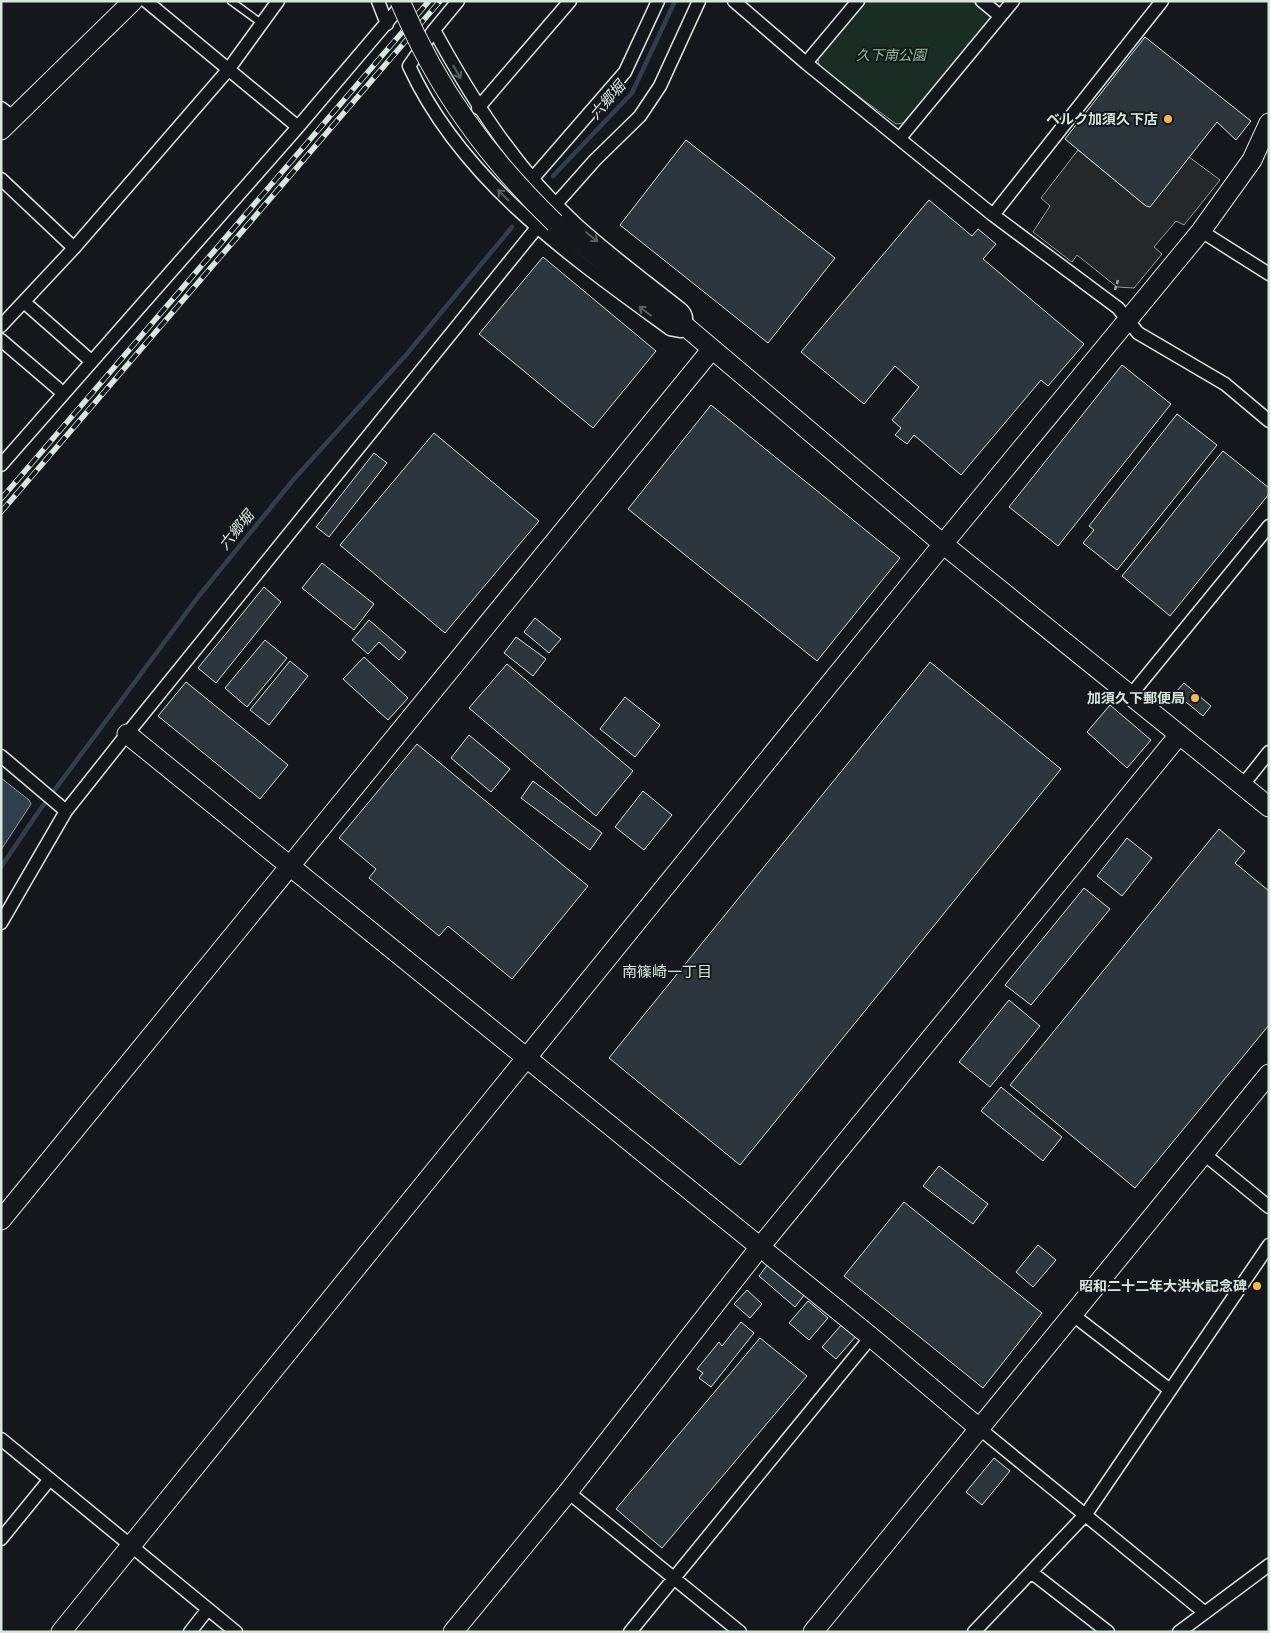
<svg xmlns="http://www.w3.org/2000/svg" width="1270" height="1633" font-family="'Source Serif 4','Noto Sans JP',serif">
  <style>
    .green { fill: #1a2d24; stroke: #939e99 }
    .parking { fill: #24282b; stroke: #939e99 }
    .water { fill: #2f3f4d; stroke: #939e99 }
    .lines { fill: none; stroke-linecap: round; stroke-linejoin: round }
    .stream { stroke: #2f3f4d; stroke-width: 4.5 }
    .building { fill: #2c363c; stroke: #d8e6dc }
    .lane-casing { stroke: #d8e6dc; stroke-width: 9 }
    .street-casing { stroke: #d8e6dc; stroke-width: 15 }
    .secondary-casing { stroke: #d8e6dc; stroke-width: 21 }
    .path { stroke: #9da8a2; stroke-width: 2.5; stroke-dasharray: 4 2.5; stroke-linecap: butt }
    .lane { stroke: #14181c; stroke-width: 6 }
    .street { stroke: #14181c; stroke-width: 12 }
    .secondary { stroke: #14181c; stroke-width: 19 }
    .rail-casing { stroke: #d8e6dc; stroke-width: 5.5 }
    .rail { stroke: #14181c; stroke-width: 4; stroke-dasharray: 11; stroke-linecap: butt }
    .secondary-bridge-casing { stroke: #d8e6dc; stroke-width: 21; stroke-linecap: butt }
    .secondary-bridge { stroke: #14181c; stroke-width: 19 }
    .oneway { stroke: #59605f }
    .poi-dot { fill: #ffb74d; stroke: #14181c; stroke-width: 2 }
    .labels { text-anchor: middle; dominant-baseline: central; stroke-width: 4; stroke-linejoin: round; paint-order: stroke }
    .park-label { font-size: 14px; font-style: italic; fill: #8ac095; stroke: #14181c }
    .poi-label { font-size: 14px; font-weight: bold; fill: #d8e6dc; stroke: #14181c; text-anchor: end }
    .water-label { font-size: 15px; font-style: italic; fill: #d8e6dc; stroke: #14181c }
    .neighbourhood-label { font-size: 15px; fill: #d8e6dc; stroke: #14181c }
  </style>
  <rect width="100%" height="100%" fill="#14181c"/>
  <!-- green -->
  <path class="green" d="M865,1H972L991,17V21L903,123L896,124L819,67L818,58Z"/>
  <!-- parking -->
  <path class="parking" d="M1078,150L1146,206L1189,157L1220,180L1184,225L1176,221L1154,247L1162,254L1134,288L1117,287L1077,255L1072,262L1033,232L1050,206L1041,198Z"/>
  <!-- water -->
  <path class="water" d="M1,778L29,800L31,804L1,850Z"/>
  <g class="lines">
    <!-- stream -->
    <path class="stream" d="M553,176L632,93L675,1
      M1,867L39,811L198,597L294,479L406,355L512,227"/>
  </g>
  <!-- building -->
  <path class="building" d="M1145,37L1251,121L1236,140L1217,122L1150,207L1146,206L1065,139Z
    M686,140L835,258L768,343L620,225Z
    M929,200L972,236L978,229L996,244L983,259L1084,344L1048,386L1041,380L961,475L914,435L907,444L895,435L901,428L892,420L919,387L895,366L864,404L801,352Z
    M543,257L656,351L593,428L479,334Z
    M1122,365L1171,404L1058,546L1009,507Z
    M711,405L900,558L817,661L628,509Z
    M1177,414L1217,445L1117,570L1083,543L1094,530L1089,526Z
    M434,433L539,521L445,633L340,545Z
    M1223,451L1269,488V494L1170,616L1122,576Z
    M374,453L387,463L329,537L316,527Z
    M322,563L374,604L354,630L302,588Z
    M264,587L281,602L216,683L198,668Z
    M535,618L561,639L549,653L524,632Z
    M369,620L406,652L399,660L379,642L368,654L352,640Z
    M516,637L546,659L533,676L504,653Z
    M265,640L287,658L247,707L225,688Z
    M364,657L408,698L388,720L343,679Z
    M290,661L308,676L269,725L250,710Z
    M930,662L1061,769L740,1165L609,1058Z
    M507,664L633,771L596,816L469,708Z
    M186,682L288,765L260,799L158,716Z
    M1184,683L1211,706L1203,716L1175,693Z
    M625,697L660,725L635,757L600,729Z
    M1110,705L1151,740L1127,768L1087,732Z
    M469,735L510,769L491,792L451,758Z
    M417,744L588,886L512,979L448,926L439,936L369,878L376,869L339,838Z
    M533,781L602,833L590,850L521,798Z
    M643,791L672,815L644,850L615,827Z
    M1219,829L1245,851L1235,863L1269,891V1025L1135,1188L1010,1085Z
    M1127,838L1152,858L1122,896L1097,876Z
    M1084,888L1110,909L1031,1005L1005,985Z
    M1009,1000L1040,1026L990,1087L959,1062Z
    M1001,1087L1062,1137L1043,1161L981,1111Z
    M939,1166L988,1204L973,1224L923,1186Z
    M904,1202L1042,1313L983,1388L844,1276Z
    M1038,1245L1056,1260L1033,1287L1016,1272Z
    M768,1264L805,1294L795,1307L759,1276Z
    M747,1290L762,1304L750,1318L734,1304Z
    M808,1301L828,1318L809,1340L789,1323Z
    M741,1322L754,1333L711,1387L699,1378L703,1373L697,1369L719,1342L722,1346Z
    M843,1323L857,1335L836,1359L822,1347Z
    M760,1338L807,1376L662,1548L616,1509Z
    M994,1458L1010,1471L982,1505L966,1492Z"/>
  <g class="lines">
    <!-- lane casing -->
    <g class="lane-casing">
      <path id="lane" d="M231,1L261,23"/>
    </g>
    <!-- street casing -->
    <g class="street-casing">
      <path id="street" d="M146,1L298,127
        M378,1L387,24
        M734,1L806,63L993,215L1118,308L1138,333L1225,384L1269,421
        M982,1L1000,16
        M434,30C473,101 516,169 576,224C610,255 647,282 682,310C689,317 686,324 681,331L670,329C570,256 462,181 409,66L434,30L458,1
        M806,63L858,1
        M1,108L14,118
        M478,108L570,1
        M900,138L1013,1
        M533,178L625,72L658,1
        M1,179L74,248
        M993,215L1162,1
        M1201,231L1269,274
        M24,302L91,361
        M1,326L74,248L228,70L278,1
        M1,340L63,393
        M1,465L298,127L405,1
        M1130,696L1269,526
        M1,756L66,811
        M1242,786L1269,752
        M1,923L66,811L127,734L556,204L595,160L640,116L660,86L699,1
        M1204,1154L1269,1207
        M1073,1315L1170,1390
        M980,1429L1204,1612
        M1,1439L236,1632
        M568,1492L740,1632
        M1,1539L50,1479
        M1031,1572L1108,1632
        M190,1632L208,1609
        M630,1632L871,1337
        M974,1632L1086,1514L1269,1245
        M1179,1632L1269,1565"/>
    </g>
    <!-- secondary casing -->
    <g class="secondary-casing">
      <path id="secondary" d="M1,130L133,1
        M555,223L685,326L943,544L1269,807
        M127,734L871,1337L980,1429
        M1,1220L712,349
        M61,1632L943,544L1201,231L1252,160L1269,123
        M453,1632L568,1492L760,1247L1179,735
        M813,1632L1269,1074"/>
    </g>
    <!-- path -->
    <path class="path" d="M1115,290L1118,280"/>
    <!-- lane -->
    <use href="#lane" class="lane"/>
    <!-- street -->
    <use href="#street" class="street"/>
    <!-- secondary -->
    <use href="#secondary" class="secondary"/>
    <!-- rail casing -->
    <g class="rail-casing">
      <path id="rail" d="M1,499L429,1
        M1,512L440,1"/>
    </g>
    <!-- rail -->
    <use href="#rail" class="rail"/>
    <!-- secondary-bridge casing -->
    <g class="secondary-bridge-casing">
      <path id="secondary-bridge" d="M400,1C437,89 487,157 555,223"/>
    </g>
    <!-- secondary-bridge -->
    <use href="#secondary-bridge" class="secondary-bridge"/>
  </g>
  <!-- one-way arrows -->
  <defs><path id="oneway-shaft" d="M-6 0H5M1.5-3L5.5 0L1.5 3" fill="none" stroke-width="1.6" stroke-linecap="round" stroke-linejoin="round" transform="scale(1.25)"/></defs>
  <g class="oneway">
    <use href="#oneway-shaft" transform="translate(457 72) rotate(61)"/>
    <use href="#oneway-shaft" transform="translate(503 195) rotate(-136)"/>
    <use href="#oneway-shaft" transform="translate(592 237) rotate(39)"/>
    <use href="#oneway-shaft" transform="translate(645 311) rotate(-143)"/>
  </g>
  <!-- markers -->
  <g class="poi-dot">
    <circle cx="1168" cy="119" r="5"/>
    <circle cx="1195" cy="698" r="5"/>
    <circle cx="1257" cy="1286" r="5"/>
  </g>
  <g class="labels">
    <!-- park labels -->
    <g class="park-label">
      <text x="891" y="55">久下南公園</text>
    </g>
    <!-- poi labels -->
    <g class="poi-label">
      <text x="1158" y="119">ベルク加須久下店</text>
      <text x="1185" y="698">加須久下郵便局</text>
      <text x="1247" y="1286">昭和二十二年大洪水記念碑</text>
    </g>
    <!-- water labels -->
    <g class="water-label">
      <text transform="translate(607 100) rotate(-49)">六郷堀</text>
      <text transform="translate(236 530) rotate(-51)">六郷堀</text>
    </g>
    <!-- neighbourhood labels -->
    <g class="neighbourhood-label">
      <text x="667" y="971">南篠崎一丁目</text>
    </g>
  </g>
  <!-- border -->
  <rect width="1270" height="1633" fill="none" stroke="#d8e6dc" stroke-width="5"/>
</svg>
